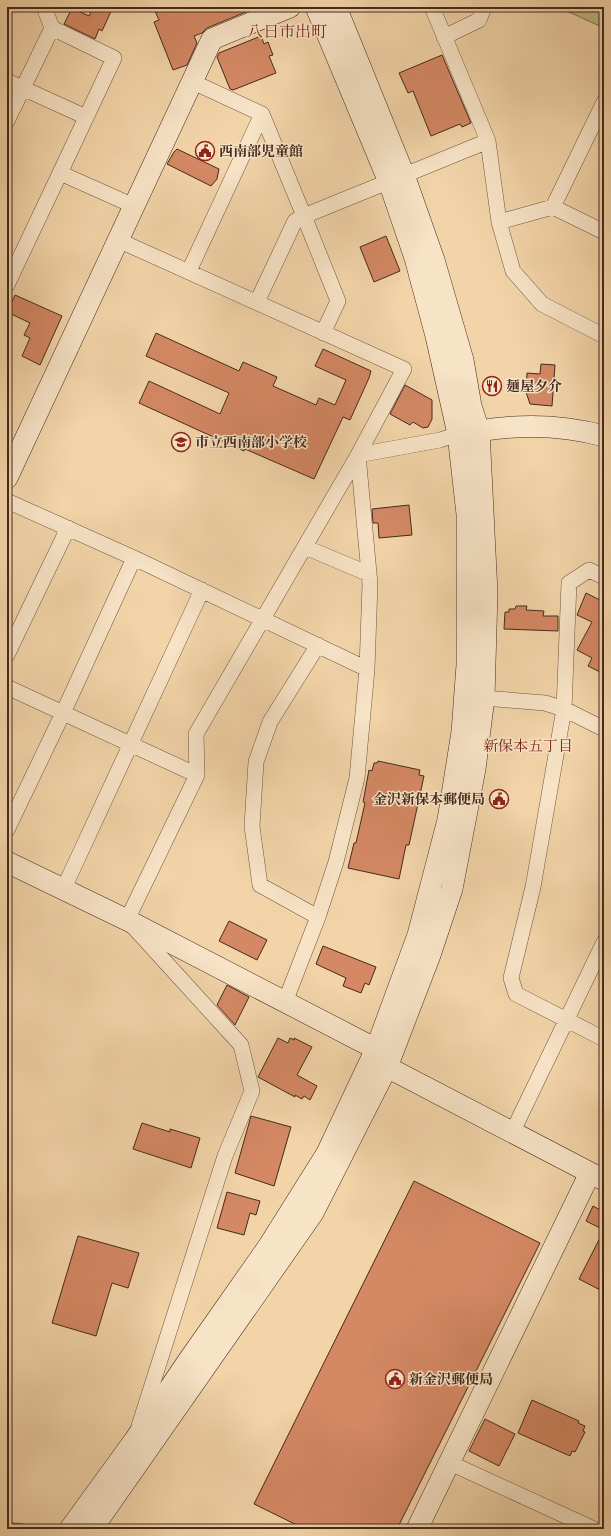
<svg xmlns="http://www.w3.org/2000/svg" width="611" height="1536" font-family="'IM FELL Double Pica','Noto Serif JP',serif">
  <style>
    .green { fill: #c1bb83; stroke: #837250 }
    .lines { fill: none; stroke-linecap: round; stroke-linejoin: round }
    .stream { stroke: #797f71; stroke-width: 4 }
    .building { fill: #d48864; stroke: #45291e }
    .street-casing { stroke: #705440; stroke-width: 16 }
    .secondary-casing { stroke: #45291e; stroke-width: 22 }
    .street { stroke: #f7e3c6; stroke-width: 15 }
    .secondary { stroke: #f7e3c6; stroke-width: 21 }
    .labels { text-anchor: middle; dominant-baseline: central; stroke-width: 3; stroke-linejoin: round; paint-order: stroke }
    .poi-label { font-size: 14px; font-weight: bold; fill: #45291e; stroke: #f7e3c6; text-anchor: start }
    .neighbourhood-label { font-size: 15px; fill: #7a1f14; stroke: #f7e3c6 }
    .quarter-label { font-size: 16px; fill: #7a1f14; stroke: #f7e3c6 }
  </style>
  <rect width="100%" height="100%" fill="#f2d4a8"/>
  <filter id="stains"><feTurbulence type="fractalNoise" baseFrequency=".005" numOctaves="4"/><feColorMatrix values="0 0 0 0 .2 0 0 0 0 .09 0 0 0 0 .02 0 0 0 .5 -.17"/></filter>
  <radialGradient id="worn" r=".72"><stop offset=".6" stop-color="#630" stop-opacity="0"/><stop offset="1" stop-color="#630" stop-opacity=".3"/></radialGradient>
  <!-- green -->
  <path class="green" d="M558,7H604V28Z"/>
  <g class="lines">
    <!-- stream -->
    <path class="stream" d="M7,1524L22,1525"/>
  </g>
  <!-- building -->
  <path class="building" d="M93,7H113L102,31L99,29L95,39L64,24L72,8L89,16Z
    M153,7H258L207,28L202,33L194,36L197,43L187,65L173,70L154,22L159,20Z
    M261,36L264,44L268,42L273,55L269,56L276,73L233,90L230,89L217,57L219,53Z
    M442,55L471,123L462,127L460,124L431,136L413,91L408,93L399,73Z
    M177,149L219,169L217,179L211,186L167,164L174,152Z
    M386,236L400,271L374,282L360,247Z
    M15,295L62,316L40,365L22,356L30,338L24,335L30,323L7,312Z
    M156,333L239,371L243,362L277,377L273,386L316,405L319,398L335,405L346,380L315,366L323,349L371,371L369,378L350,420L343,417L314,479L245,449L244,451L139,403L149,381L220,414L229,393L146,356Z
    M541,364L555,365L552,406L530,404L526,392L527,373L540,374Z
    M405,385L432,400V419L428,427L423,428L413,422L410,425L390,414Z
    M409,505L412,535L379,538L378,523H373L372,509Z
    M586,593L604,602V674L588,666L592,658L577,650L592,622L577,615Z
    M516,606H527L526,610L544,611L543,616H558V631L504,629L505,612H509V609H515Z
    M378,761L420,770L419,775L424,776L409,845H406L399,879L348,868L354,843H356L365,803L363,802L369,770L372,771L374,763H377Z
    M229,921L267,940L257,960L219,941Z
    M323,946L376,967L369,985L365,983L361,993L343,986L346,978L316,964Z
    M227,985L249,997L235,1025L217,1005Z
    M278,1038L288,1043L290,1038L294,1040V1038L312,1047L297,1075L317,1086L310,1100L304,1096L302,1099L295,1095V1097L258,1077Z
    M251,1116L291,1127L274,1186L235,1173Z
    M142,1123L170,1132V1129L200,1138L191,1168L133,1149Z
    M414,1181L540,1243L397,1529H305L254,1504Z
    M227,1192L260,1201L256,1215L250,1213L244,1235L217,1228Z
    M593,1206L604,1212V1292L579,1279L604,1230L586,1221Z
    M78,1236L139,1253L128,1288L112,1283L96,1336L52,1323Z
    M532,1400L579,1421L578,1423L585,1426L583,1431L585,1432L575,1452L572,1451L570,1456L518,1433Z
    M485,1419L515,1434L499,1466L469,1451Z"/>
  <g class="lines">
    <!-- street casing -->
    <g class="street-casing">
      <path id="street" d="M44,7L52,28L114,58L60,173L134,206
        M432,7L488,141L499,222L553,207L604,232
        M444,37L479,20L484,7
        M7,81L86,117
        M193,82L262,114L304,216L488,141
        M7,121L52,28
        M553,207L604,102
        M499,222L513,271L542,304L604,336
        M118,240L404,369L358,455L440,440L458,434L468,433
        M189,271L262,114
        M7,285L60,173
        M257,302L295,221L304,216L338,301L323,333
        M7,501L134,558L367,669
        M305,547L369,574
        M604,577L589,570L569,583L564,709L604,729
        M318,645L270,722L256,762L252,826L260,885L318,917
        M7,655L68,528
        M7,687L197,775
        M484,698L545,703L564,709L533,887L511,978L516,994L604,1039
        M7,830L63,713L134,558
        M63,890L202,590
        M285,1002L318,917L336,862L357,778L367,669L370,584L358,455
        M512,1133L604,942
        M139,1426L225,1156L252,1091L241,1045L127,920L197,775L196,734L358,455
        M450,1463L594,1529"/>
    </g>
    <!-- secondary casing -->
    <g class="secondary-casing">
      <path id="secondary" d="M479,431C520,424 563,425 604,436
        M7,478L212,39L290,7
        M7,862L127,920L376,1049L387,1067L604,1180
        M70,1529L134,1441L188,1361L268,1247L327,1153L376,1049L418,935L448,820L462,732L467,665V514L458,434L436,336L415,258L389,182L316,7
        M92,1529L313,1213L387,1067L430,955L452,889L475,769L484,698L487,593L479,431L471,406L463,360L434,260L404,175L336,7
        M417,1529L590,1173"/>
    </g>
    <!-- street -->
    <use href="#street" class="street"/>
    <!-- secondary -->
    <use href="#secondary" class="secondary"/>
  </g>
  <!-- icons -->
  <defs>
    <g id="civic-ring" transform="scale(1)"><circle r="9.5" fill="#f7e3c6" stroke="#8f2418" stroke-width="1.5"/><path d="M-.6-6.5H3V-4.5H.6V-3L4-1V1h2V6H-6V1h2V-1L-.6-3ZM-1.2 2.5V6h2.4V2.5Z" fill="#8f2418"/></g>
    <g id="restaurant-ring" transform="scale(1)"><circle r="9.5" fill="#f7e3c6" stroke="#8f2418" stroke-width="1.5"/><path d="M-5-6h1v4h1v-4h1v4h1v-4h1v5L-1.5 .5V6h-2V.5L-5-1ZM5-6V6H3V1.5H1.5Q1.5-4 5-6Z" fill="#8f2418"/></g>
    <g id="school-ring" transform="scale(1)"><circle r="9.5" fill="#f7e3c6" stroke="#8f2418" stroke-width="1.5"/><path d="M0-5L7-2L0 1L-7-2ZM-4 1L0 2.5L4 1V4Q0 6-4 4Z" fill="#8f2418"/></g>
  </defs>
  <g fill-rule="evenodd">
    <use href="#civic-ring" x="205" y="151"/>
    <use href="#restaurant-ring" x="492" y="386"/>
    <use href="#school-ring" x="181" y="442"/>
    <use href="#civic-ring" x="499" y="799"/>
    <use href="#civic-ring" x="395" y="1379"/>
  </g>
  <g class="labels">
    <!-- poi labels -->
    <g class="poi-label">
      <text x="219" y="151">西南部児童館</text>
      <text x="506" y="386">麺屋夕介</text>
      <text x="195" y="442">市立西南部小学校</text>
      <text x="485" y="799" text-anchor="end">金沢新保本郵便局</text>
      <text x="409" y="1379">新金沢郵便局</text>
    </g>
    <!-- neighbourhood labels -->
    <g class="neighbourhood-label">
      <text x="528" y="746">新保本五丁目</text>
    </g>
    <!-- quarter labels -->
    <g class="quarter-label">
      <text x="287" y="32">八日市出町</text>
    </g>
  </g>
  <!-- margin -->
  <rect width="611" height="1536" fill="none" stroke="#f2d4a8" stroke-width="24"/>
  <rect x="8" y="8" width="595" height="1520" fill="none" stroke="#45291e" stroke-width="2"/>
  <rect x="12" y="12" width="587" height="1512" fill="none" stroke="#45291e"/>
  <rect width="100%" height="100%" filter="url(#stains)"/>
  <rect width="100%" height="100%" fill="url(#worn)"/>
</svg>
